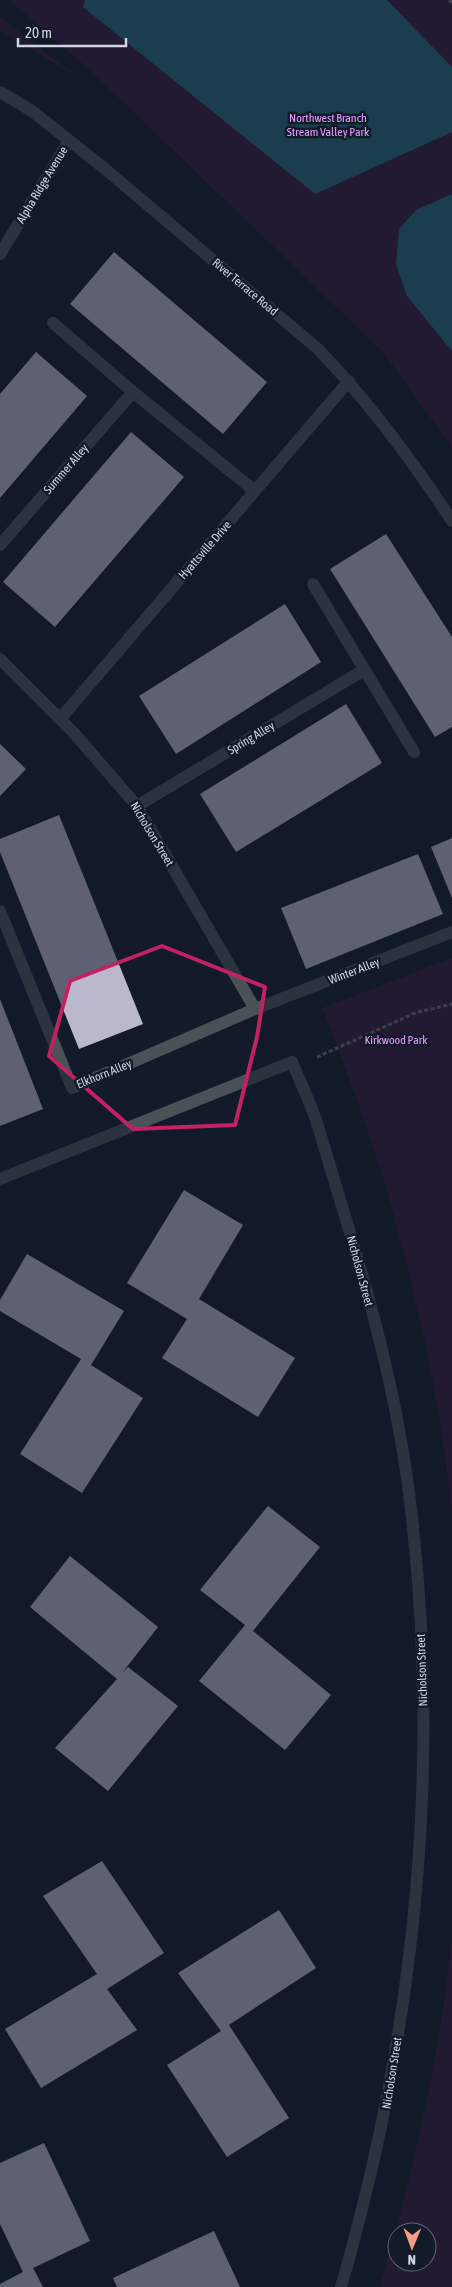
<svg xmlns="http://www.w3.org/2000/svg" width="452" height="2287" font-family="'Asap Condensed',sans-serif">
  <style>
    .green { fill: #371b3f; fill-rule: evenodd }
    .water { fill: #246b78 }
    .building { fill: #bbb8ce }
    .lines { fill: none; stroke-linecap: round; stroke-linejoin: round }
    .path { stroke: #6a707d; stroke-width: 3; stroke-dasharray: 4 2.5; stroke-linecap: butt }
    .lane { stroke: #4a5258; stroke-width: 12 }
    .street { stroke: #4a5258; stroke-width: 12 }
    .marked { fill: none; stroke: #c32262; stroke-width: 4; stroke-linejoin: round }
    .labels { text-anchor: middle; dominant-baseline: central; stroke-width: 5; stroke-linejoin: round; paint-order: stroke }
    .park-label { font-size: 12px; fill: #e8a0ff; stroke: #131a29 }
    .street-label { font-size: 12px; fill: #d1d6e0; stroke: #131a29 }
  </style>
  <rect width="100%" height="100%" fill="#131a29"/>
  <!-- green -->
  <path class="green" d="M9,0H452V447L383,352L91,71Z
    M0,17L76,76L0,30Z
    M452,958V1511C440,1398 415,1286 383,1177C365,1120 344,1064 323,1008Z
    M452,1935V2287H380C413,2171 441,2055 452,1935ZM397,2232H427V2262H397Z"/>
  <!-- water -->
  <path class="water" d="M85,0H387L452,67V132L315,194L83,7Z
    M452,194V351L407,296L396,264L399,229L416,210Z"/>
  <!-- building -->
  <path class="building" d="M114,252L267,382L223,434L70,304Z
    M36,352L87,396L0,498V394Z
    M131,432L184,477L55,627L3,582Z
    M386,534L452,637V727L435,737L330,569Z
    M285,604L321,662L176,754L139,696Z
    M346,704L382,763L236,852L200,794Z
    M0,744L26,769L0,796Z
    M59,815L143,1024L79,1049L0,852V839Z
    M452,838V898L431,847Z
    M418,854L443,914L306,969L281,908Z
    M0,999L43,1109L0,1126Z
    M184,1190L243,1225L199,1299L295,1358L258,1417L162,1358L187,1319L127,1283Z
    M27,1254L124,1311L91,1365L143,1398L82,1493L20,1454L81,1359L0,1311V1300Z
    M268,1506L320,1547L253,1631L331,1695L285,1750L199,1681L245,1625L200,1590Z
    M70,1556L158,1627L122,1673L128,1667L178,1706L108,1791L55,1748L117,1679L30,1607Z
    M102,1861L164,1953L107,1989L137,2030L41,2088L5,2029L97,1974L43,1896Z
    M279,1910L316,1968L229,2025L289,2118L227,2157L167,2065L221,2031L178,1973Z
    M44,2143L90,2241L33,2268L43,2287H0V2284L23,2272L0,2224V2163Z
    M214,2231L240,2287H117L113,2278Z"/>
  <g class="lines">
    <!-- path -->
    <path class="path" d="M449,0L452,3
      M317,1057L415,1013L452,1004"/>
    <!-- lane -->
    <path class="lane" d="M53,323L133,392L255,491
      M0,545L133,392
      M313,584L414,752
      M137,806L364,670
      M0,911L72,1088L255,1009
      M0,1179L292,1062"/>
    <!-- street -->
    <path class="street" d="M0,92L32,111L104,168L318,349C369,402 412,460 452,521
      M0,254L69,141
      M0,659L74,733L137,806L255,1009L452,932
      M60,719L349,381
      M292,1062C300,1081 309,1100 316,1120C326,1152 335,1184 345,1216C374,1312 400,1410 411,1510C442,1771 414,2035 341,2287"/>
  </g>
  <!-- marked area -->
  <path d="M0 0H452V2287H0ZM162,946L265,987L257,1037L235,1125L133,1129L49,1056L70,981Z" fill="#131a29" fill-opacity=".55" fill-rule="evenodd"/>
  <path class="marked" d="M162,946L265,987L257,1037L235,1125L133,1129L49,1056L70,981Z"/>
  <g class="labels">
    <!-- park labels -->
    <g class="park-label">
      <text x="328" y="118">Northwest Branch<tspan x="328" dy="14">Stream Valley Park</tspan></text>
      <text x="396" y="1040">Kirkwood Park</text>
    </g>
    <!-- street labels -->
    <g class="street-label">
      <text transform="translate(42 185) rotate(-59)">Alpha Ridge Avenue</text>
      <text transform="translate(245 287) rotate(40)">River Terrace Road</text>
      <text transform="translate(66 469) rotate(-49)">Summer Alley</text>
      <text transform="translate(205 550) rotate(-49)">Hyattsville Drive</text>
      <text transform="translate(251 738) rotate(-31)">Spring Alley</text>
      <text transform="translate(152 834) rotate(59)">Nicholson Street</text>
      <text transform="translate(354 971) rotate(-21)">Winter Alley</text>
      <text transform="translate(104 1074) rotate(-22)">Elkhorn Alley</text>
      <text transform="translate(360 1271) rotate(75)">Nicholson Street</text>
      <text transform="translate(422 1670) rotate(-92)">Nicholson Street</text>
      <text transform="translate(392 2073) rotate(-81)">Nicholson Street</text>
    </g>
  </g>
  <!-- north arrow -->
  <g transform="translate(412 2247) rotate(181)"><circle r="24" fill="#131a29" stroke="#5f6572"/>
  <path d="M0-4L9 19L0 12L-9 19Z" fill="#f49e86"/>
  <text y="-8" font-size="14" font-weight="bold" text-anchor="middle" fill="#d1d6e0">N</text>
  </g>
  <!-- scale -->
  <path d="M18 38v8h108v-8" fill="none" stroke="#d1d6e0" stroke-width="2.5"/>
  <text x="25" y="38" font-size="15" fill="#d1d6e0" stroke="#131a29" stroke-width="4" paint-order="stroke">20 m</text>
</svg>
